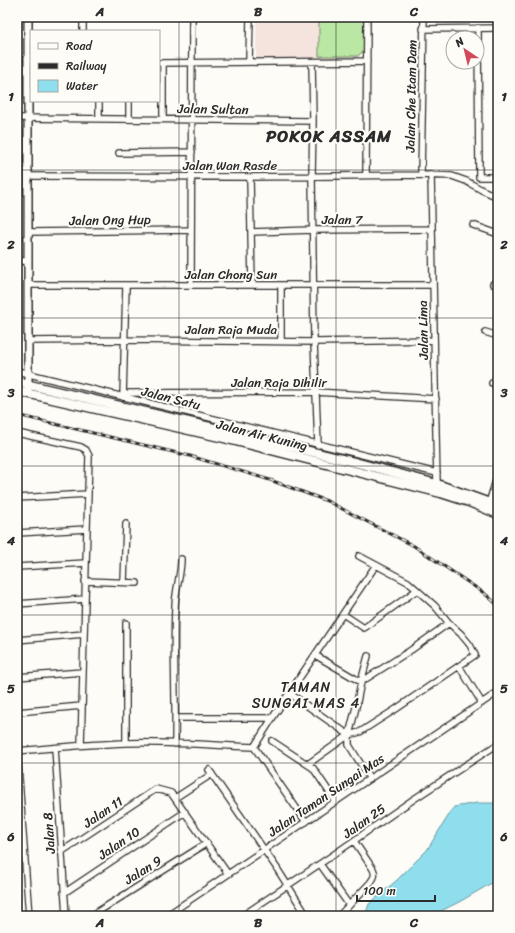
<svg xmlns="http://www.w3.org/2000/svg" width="515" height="933" font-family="Sriracha,sans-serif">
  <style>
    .built { fill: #f5e3de }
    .green { fill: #bbe7a4; stroke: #738968 }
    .water { fill: #8fdeed; stroke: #67969f }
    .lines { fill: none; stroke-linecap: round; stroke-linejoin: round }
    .minor-casing { stroke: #2b2b2b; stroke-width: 8 }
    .tertiary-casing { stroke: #2b2b2b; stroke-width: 10 }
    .secondary-casing { stroke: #2b2b2b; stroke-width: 11 }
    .minor { stroke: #fdfcf7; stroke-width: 5.5 }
    .tertiary { stroke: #fdfcf7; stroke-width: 7 }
    .secondary { stroke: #fdfcf7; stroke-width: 8 }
    .rail-casing { stroke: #2b2b2b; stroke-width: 3 }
    .rail { stroke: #fdfcf7; stroke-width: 1.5; stroke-dasharray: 4.5; stroke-linecap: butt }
    .grid { fill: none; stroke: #2b2b2b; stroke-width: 1; stroke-opacity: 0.55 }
    .labels { text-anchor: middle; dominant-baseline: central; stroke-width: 4; stroke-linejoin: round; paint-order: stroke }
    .street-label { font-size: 13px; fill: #2b2b2b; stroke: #fdfcf7 }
    .neighbourhood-label { font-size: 14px; letter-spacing: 1px; fill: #2b2b2b; stroke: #fdfcf7 }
    .district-label { font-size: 17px; font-weight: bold; letter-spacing: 1px; fill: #2b2b2b; stroke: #fdfcf7 }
    .neatline { fill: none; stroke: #2b2b2b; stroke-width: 1.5 }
    .grid-label { font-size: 13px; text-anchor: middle; font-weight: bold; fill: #2b2b2b }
  </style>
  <rect width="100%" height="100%" fill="#fdfcf7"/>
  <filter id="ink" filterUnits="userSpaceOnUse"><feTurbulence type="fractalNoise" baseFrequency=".025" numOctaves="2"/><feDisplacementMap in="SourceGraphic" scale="8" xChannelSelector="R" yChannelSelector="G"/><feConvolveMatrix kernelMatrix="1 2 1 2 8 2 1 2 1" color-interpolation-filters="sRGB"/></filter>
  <g filter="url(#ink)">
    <!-- built -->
    <path class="built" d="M256,17H366L367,49L358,57L256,59Z"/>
    <!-- green -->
    <path class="green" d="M319,17H365L366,48L358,56H319Z"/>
    <!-- water -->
    <path class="water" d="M477,803H498V881H495L461,901L431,916H365L369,904L397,880L427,850L440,829L454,807Z"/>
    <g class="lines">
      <!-- minor casing -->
      <g class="minor-casing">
        <path id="minor" d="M478,28L479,177H498
          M423,29L498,28
          M83,31V17
          M249,61L250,17
          M312,62L313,121L312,176L314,342L318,445
          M159,63L367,61
          M163,63V119
          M99,101V119
          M129,101V119
          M17,118L313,121
          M119,153L192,152
          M366,175L367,17
          M421,175L424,17
          M431,175L437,484
          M28,176L250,177L421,175L452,176L466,181L482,190L498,197
          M250,177L252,285
          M473,225L498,234
          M28,232L191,230
          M251,232L313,230L432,229
          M17,261H28
          M493,284L498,286
          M28,285H433
          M191,285L192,17
          M485,332L498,336
          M28,341L124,340L314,342L434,340
          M281,341V285
          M17,371L437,473
          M492,383L498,385
          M123,397L126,394L130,393L315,392L436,399
          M123,397L126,286
          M17,433L81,447L86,450L89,456L81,745
          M17,498L88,494
          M489,503L498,474
          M17,533L87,529
          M17,567L86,563
          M85,581L137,583
          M124,582L126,524
          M17,604L85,599
          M343,614L364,628L417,590
          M126,623V743
          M17,640L84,634
          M315,655L361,682L411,650L449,623
          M459,666L482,703
          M17,677L83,672
          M289,693L349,735
          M17,712L82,706
          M175,718H272
          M349,735L360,732L396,709L475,655L470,645L461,634L449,623L435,606L408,582L359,556
          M349,735V745L370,779
          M272,741L313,768L336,802
          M175,744C176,698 173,653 175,608C175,591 181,575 181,559
          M254,747L306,822
          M55,748L66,916
          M17,751C53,748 90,744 126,743C169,742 211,745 254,747L275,714L376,565
          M17,751L29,916
          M308,764L349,735L356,707L361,682L368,656
          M209,770L276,867L307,916
          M175,798L212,774
          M61,852L156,789L171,793L228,874
          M320,864L349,905
          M64,893L185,812
          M91,916L207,843
          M166,916L498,692
          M242,916L336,853L414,799L498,744
          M339,916L370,883C374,878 376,875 373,869L354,841"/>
      </g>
      <!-- tertiary casing -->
      <g class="tertiary-casing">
        <path id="tertiary" d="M28,393V17"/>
      </g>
      <!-- secondary casing -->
      <g class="secondary-casing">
        <path id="secondary" d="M17,382L223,430L354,462L437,484L498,506
          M17,391L224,438L441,493L469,502L498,514"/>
      </g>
      <!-- minor -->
      <use href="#minor" class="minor"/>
      <!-- tertiary -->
      <use href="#tertiary" class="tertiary"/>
      <!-- secondary -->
      <use href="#secondary" class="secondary"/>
      <!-- rail casing -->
      <g class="rail-casing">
        <path id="rail" d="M17,415L190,456L270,480L327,501L414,546L484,593L498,605"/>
      </g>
      <!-- rail -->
      <use href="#rail" class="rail"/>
    </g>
  </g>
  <!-- grid -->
  <path class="grid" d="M179,17V916M336,17V916M17,170H498M17,318H498M17,466H498M17,615H498M17,763H498"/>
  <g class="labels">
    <!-- street labels -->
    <g class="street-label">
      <text transform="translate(411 96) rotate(-89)">Jalan Che Itam Dam</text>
      <text transform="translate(213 109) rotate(1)">Jalan Sultan</text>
      <text x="230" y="165">Jalan Wan Rasde</text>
      <text x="342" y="219">Jalan 7</text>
      <text transform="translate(110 220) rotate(-1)">Jalan Ong Hup</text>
      <text x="231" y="274">Jalan Chong Sun</text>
      <text x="231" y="329">Jalan Raja Muda</text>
      <text transform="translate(423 330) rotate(-91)">Jalan Lima</text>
      <text x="279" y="382">Jalan Raja Dihilir</text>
      <text transform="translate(171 398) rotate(14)">Jalan Satu</text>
      <text transform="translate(262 435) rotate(14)">Jalan Air Kuning</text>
      <text transform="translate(326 795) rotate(-34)">Jalan Taman Sungai Mas</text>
      <text transform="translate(103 812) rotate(-34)">Jalan 11</text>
      <text transform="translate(364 821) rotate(-35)">Jalan 25</text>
      <text transform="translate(49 833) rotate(-94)">Jalan 8</text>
      <text transform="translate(119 843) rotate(-34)">Jalan 10</text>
      <text transform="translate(143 870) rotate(-32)">Jalan 9</text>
    </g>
    <!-- neighbourhood labels -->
    <g class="neighbourhood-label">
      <text x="306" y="687">TAMAN<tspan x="306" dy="16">SUNGAI MAS 4</tspan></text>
    </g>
    <!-- district labels -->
    <g class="district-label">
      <text x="329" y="136">POKOK ASSAM</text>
    </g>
  </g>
  <!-- margin -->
  <rect width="515" height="933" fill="none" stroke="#fdfcf7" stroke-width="44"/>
  <!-- legend -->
  <rect x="30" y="30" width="130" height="72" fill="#fdfcf7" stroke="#a9a8a5"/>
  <rect x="38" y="43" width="20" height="6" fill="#fdfcf7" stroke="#a9a8a5"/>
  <text x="66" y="50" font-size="12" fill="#2b2b2b">Road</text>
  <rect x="38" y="63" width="20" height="6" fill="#2b2b2b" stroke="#a9a8a5"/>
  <text x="66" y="70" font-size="12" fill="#2b2b2b">Railway</text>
  <rect x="38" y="80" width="20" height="12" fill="#8fdeed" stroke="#a9a8a5"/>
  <text x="66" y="90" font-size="12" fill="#2b2b2b">Water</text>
  <!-- north arrow -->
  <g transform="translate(465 50) rotate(325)"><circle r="19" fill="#fdfcf7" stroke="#a9a8a5"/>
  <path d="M0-3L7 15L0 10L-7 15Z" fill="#d1495b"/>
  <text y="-6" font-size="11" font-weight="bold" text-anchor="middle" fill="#2b2b2b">N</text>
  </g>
  <!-- scale -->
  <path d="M357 895v6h78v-6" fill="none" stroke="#2b2b2b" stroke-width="2"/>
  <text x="363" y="895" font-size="12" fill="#2b2b2b" stroke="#fdfcf7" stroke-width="3" paint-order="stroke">100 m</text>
  <rect x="22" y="22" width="471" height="889" class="neatline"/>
  <g class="grid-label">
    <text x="100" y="16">A</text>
    <text x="258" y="16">B</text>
    <text x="414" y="16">C</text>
    <text x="11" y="101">1</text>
    <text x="504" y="101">1</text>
    <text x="11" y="249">2</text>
    <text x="504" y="249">2</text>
    <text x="11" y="397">3</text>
    <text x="504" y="397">3</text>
    <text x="11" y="545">4</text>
    <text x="504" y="545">4</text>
    <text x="11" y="693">5</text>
    <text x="504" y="693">5</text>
    <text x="11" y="841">6</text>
    <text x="504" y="841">6</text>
    <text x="100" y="927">A</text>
    <text x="258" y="927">B</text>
    <text x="414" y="927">C</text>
  </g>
</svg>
